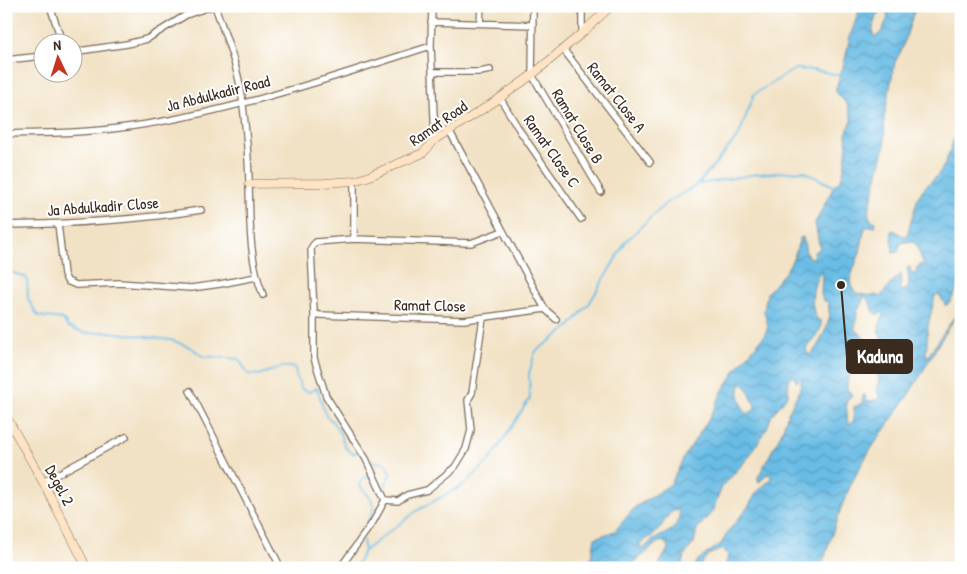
<svg xmlns="http://www.w3.org/2000/svg" width="967" height="574" font-family="'Patrick Hand',sans-serif">
  <style>
    .water { fill: url(#water-waves); stroke: #527382; fill-rule: evenodd }
    .lines { fill: none; stroke-linecap: round; stroke-linejoin: round }
    .stream { stroke: #69bce5; stroke-width: 2 }
    .street-casing { stroke: #7b6a58; stroke-width: 8 }
    .secondary-casing { stroke: #7b6a58; stroke-width: 9 }
    .street { stroke: #fff; stroke-width: 5.5 }
    .secondary { stroke: #fee4c5; stroke-width: 8 }
    .labels { text-anchor: middle; dominant-baseline: central; stroke-width: 4; stroke-linejoin: round; paint-order: stroke }
    .street-label { font-size: 16px; fill: #3b2a1e; stroke: #fff }
    .leader { fill: none; stroke: #3b2a1e; stroke-width: 2 }
    .callout-dot { fill: #3b2a1e; stroke: #fff; stroke-width: 2 }
    .callout { fill: #3b2a1e; stroke: #3b2a1e; stroke-width: 2 }
    .callout-label { font-size: 18px; text-anchor: middle; font-weight: bold; fill: #fff }
  </style>
  <defs>
    <pattern id="water-waves" width="16" height="10" patternUnits="userSpaceOnUse" patternTransform="scale(1.25)"><rect width="16" height="10" fill="#69bce5"/><path d="M0 5q4-4 8 0t8 0" fill="none" stroke="#5899b9"/></pattern>
  </defs>
  <rect width="100%" height="100%" fill="#fff"/>
  <filter id="ink" filterUnits="userSpaceOnUse"><feTurbulence type="fractalNoise" baseFrequency=".02" numOctaves="2"/><feDisplacementMap in="SourceGraphic" scale="10" xChannelSelector="R" yChannelSelector="G"/><feConvolveMatrix kernelMatrix="1 2 1 2 8 2 1 2 1" color-interpolation-filters="sRGB"/></filter>
  <filter id="wash" filterUnits="userSpaceOnUse"><feTurbulence type="fractalNoise" baseFrequency=".0096" numOctaves="4" result="noise"/><feDisplacementMap in="SourceGraphic" scale="20" xChannelSelector="R" yChannelSelector="G"/><feGaussianBlur stdDeviation="1.12" result="paint"/><feColorMatrix in="noise" values="0 0 0 0 0 0 0 0 0 0 0 0 0 0 0 0 0 1.4 0 .05"/><feComposite in="paint" operator="in"/></filter>
  <g filter="url(#wash)">
    <rect width="100%" height="100%" fill="#f2e2c5"/>
    <!-- water -->
    <path class="water" d="M861,6H916L902,49L895,62L884,118L885,145L868,214L871,220L876,222L875,227L869,226L865,228C863,236 862,244 860,252C857,263 841,289 860,294C866,295 871,296 876,295L880,297L893,281L901,274L902,281L899,289L902,291L908,288L909,280L907,268L910,267L911,273L916,274L917,272L916,268L919,265L923,264V262L916,245L912,241L901,243L898,252L893,253L891,231L894,230L903,236L907,235L918,197L924,188L938,175L945,164L961,119V262C959,279 959,294 946,306L939,294L935,296L928,326L926,359L961,307V309C944,332 932,357 917,381C899,412 875,439 858,471C841,501 832,536 821,568H725L728,554L722,549L708,555L698,568H694L698,560L722,543L727,533L748,507L757,492L771,479L770,474L765,475L760,482L758,481V477L781,434L788,413L799,391L802,379H800L797,382L793,376L789,378L788,395L772,415L767,428L749,457L722,487L712,512L697,529L694,543L684,556L681,568H657L668,549L667,544L662,541L657,543L628,568H589L595,538L615,531L635,507L671,484L685,455L709,419L723,390L738,367L764,336L767,329L768,326L764,311L767,293L786,271L794,257L800,238L803,237L806,252L809,258H812L815,251L820,249L815,223L834,186L841,179L844,169L847,148L846,134L852,120L847,104L836,92V88L845,60L850,36ZM885,8L888,18L880,34L874,37C871,27 875,17 881,9ZM822,270L821,295L823,300L829,303C827,309 831,313 829,319C827,328 817,351 809,355L807,352L806,348C813,339 822,333 821,321L817,319C809,305 812,283 822,270ZM865,297C872,302 871,310 877,315L881,313L883,315L878,330L881,337L883,355L875,371L879,379L877,389L879,397L877,400L867,401L865,395H863L862,403L854,407V420L848,425L846,401L852,395L847,389V381L852,371L855,372L856,370L850,355V350L853,348L869,345L859,332L854,329C857,324 856,319 857,313C858,306 862,308 863,298ZM741,383L745,384L755,406V409L748,414L745,412C741,404 736,391 741,383ZM676,510L679,512C681,531 663,533 652,541C648,544 646,547 642,549H640V544L657,532L670,513Z"/>
    <g class="lines">
      <!-- stream -->
      <path class="stream" d="M700,184L756,174L803,171L835,187
        M6,270L27,278L28,299L38,316L63,319L68,327L85,333L109,332L171,340L192,348L202,356L239,359L248,374L259,375L282,367H295L296,375L301,389L309,392L317,388L326,416L332,421L340,433L345,447L353,454L357,451L359,452
        M369,463L378,462L386,464L390,474L384,489L382,488
        M363,533V530C377,507 378,505 359,485L363,478L370,477L374,482
        M363,540L364,551
        M355,568L364,551L418,510L465,484L491,459L530,398L529,374L535,352L569,327L589,304L626,241L665,204L698,184L739,135L754,94L795,69L814,70L843,76"/>
    </g>
  </g>
  <g filter="url(#ink)">
    <g class="lines">
      <!-- street casing -->
      <g class="street-casing">
        <path id="street" d="M50,6L62,42
          M215,6C226,38 240,72 243,105C246,132 249,159 249,186C250,223 249,259 263,295
          M432,6L431,46L435,140
          M533,6L532,75L601,192
          M582,6V33
          M431,22L533,25
          M480,23L481,6
          M563,49L650,162
          M72,52L127,44L147,39L186,15L212,6
          M6,60L42,56
          M433,72H480L490,70
          M500,98L520,131L581,219
          M449,130L545,309L556,319
          M6,134C47,133 87,133 127,127C229,113 333,77 431,46
          M354,181V239
          M58,224L64,274L67,281L76,285L119,283L191,288L220,284L256,277
          M6,225C71,224 137,220 201,210
          M314,313L319,315L464,320L545,309
          M190,391L281,568
          M43,482L126,437
          M385,500L366,459L326,396L314,358V313L311,249L313,245L316,242L354,239L471,243L503,231
          M340,568L373,522L385,500L398,501L407,495L427,490L455,467L466,449L471,430L468,400L472,393L474,379L483,318"/>
      </g>
      <!-- secondary casing -->
      <g class="secondary-casing">
        <path id="secondary" d="M249,184L324,183L354,181L367,177L423,153L435,140L500,98L532,75L582,33L611,6
          M6,416L43,482L87,568"/>
      </g>
      <!-- street -->
      <use href="#street" class="street"/>
      <!-- secondary -->
      <use href="#secondary" class="secondary"/>
    </g>
  </g>
  <g class="labels">
    <!-- street labels -->
    <g class="street-label">
      <text transform="translate(218 93) rotate(-14)">Ja Abdulkadir Road</text>
      <text transform="translate(617 97) rotate(52)">Ramat Close A</text>
      <text transform="translate(438 123) rotate(-35)">Ramat Road</text>
      <text transform="translate(578 126) rotate(59)">Ramat Close B</text>
      <text transform="translate(552 151) rotate(55)">Ramat Close C</text>
      <text transform="translate(103 206) rotate(-4)">Ja Abdulkadir Close</text>
      <text transform="translate(430 305) rotate(1)">Ramat Close</text>
      <text transform="translate(60 485) rotate(62)">Degel 2</text>
    </g>
  </g>
  <!-- callouts -->
  <path class="leader" d="M841 285L847 357"/>
  <circle class="callout-dot" cx="841" cy="285" r="5"/>
  <rect class="callout" x="847" y="340" width="65" height="33" rx="5"/>
  <g class="callout-label">
    <text x="880" y="363">Kaduna</text>
  </g>
  <!-- margin -->
  <rect width="967" height="574" fill="none" stroke="#fff" stroke-width="25"/>
  <!-- north arrow -->
  <g transform="translate(58 58) rotate(356)"><circle r="24" fill="#ffffff" stroke="#b1aaa5"/>
  <path d="M0-4L9 19L0 12L-9 19Z" fill="#c8321e"/>
  <text y="-8" font-size="14" font-weight="bold" text-anchor="middle" fill="#3b2a1e">N</text>
  </g>
</svg>
